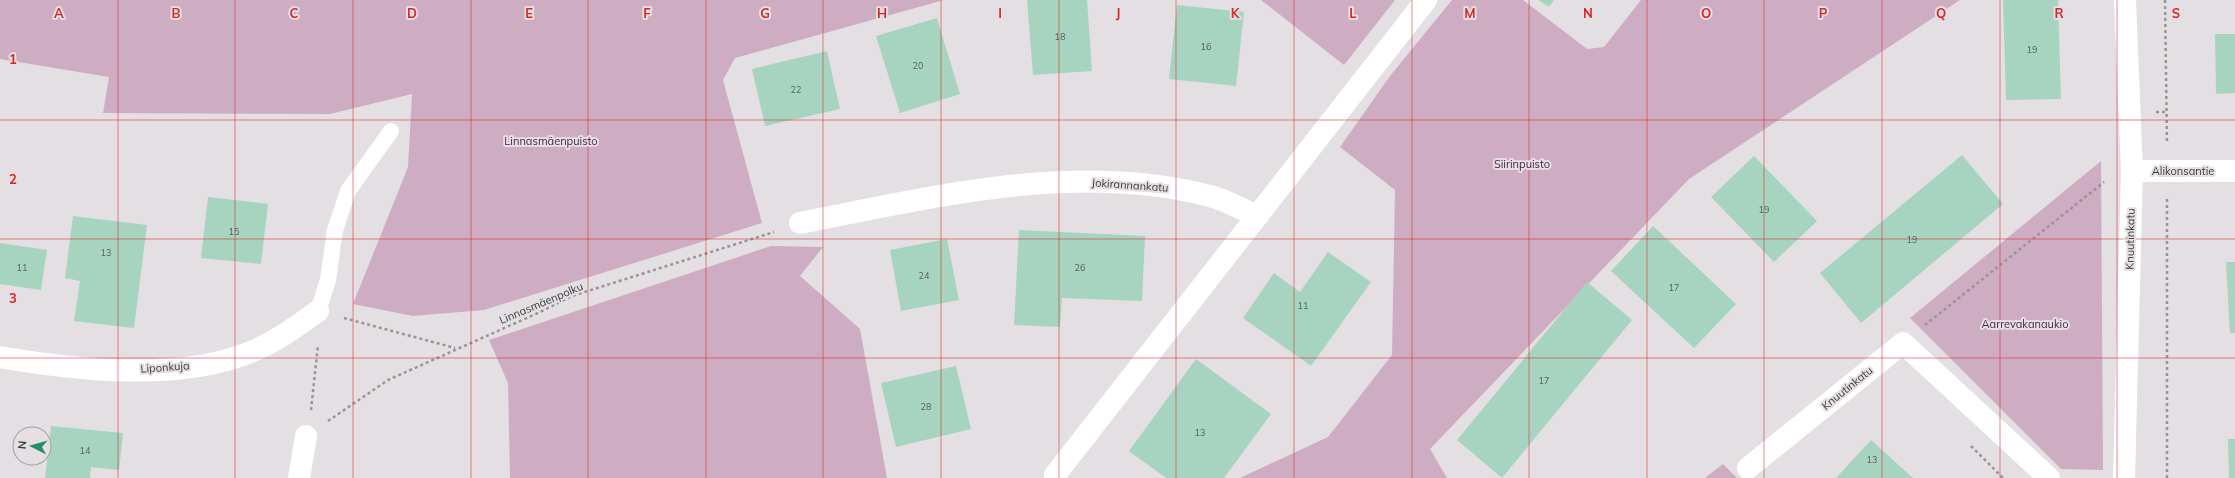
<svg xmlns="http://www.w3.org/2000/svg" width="2235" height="478" font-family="Mulish,sans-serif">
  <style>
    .green { fill: #ceadc3 }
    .building { fill: #a7d4c0 }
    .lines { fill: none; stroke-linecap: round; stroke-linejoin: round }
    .path { stroke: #989597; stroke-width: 2.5; stroke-dasharray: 3 3; stroke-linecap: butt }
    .service { stroke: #fff; stroke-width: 16 }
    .minor { stroke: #fff; stroke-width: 22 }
    .grid { fill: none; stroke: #d62828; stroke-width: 1; stroke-opacity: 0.55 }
    .labels { text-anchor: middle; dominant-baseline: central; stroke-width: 4; stroke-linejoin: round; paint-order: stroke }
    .number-label { font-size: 9px; fill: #57605d }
    .park-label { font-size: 11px; fill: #4c1d40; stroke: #e4dfe2 }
    .street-label { font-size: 11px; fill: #3c3a3c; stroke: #e4dfe2 }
    .grid-label { font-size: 13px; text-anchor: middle; font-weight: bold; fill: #d62828; stroke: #e4dfe2; stroke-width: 4; stroke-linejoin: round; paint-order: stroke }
  </style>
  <rect width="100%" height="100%" fill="#e4dfe2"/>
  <!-- green -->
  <path class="green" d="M0,0H944L735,58L723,80L762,223L484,310L413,316L353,304L408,167L412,94L330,114L103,113L109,77L0,59Z
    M1261,0H1395L1344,65Z
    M1452,0H1523L1587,49L1604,47L1641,0H1960L1689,179L1430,449L1447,478H1240L1328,437L1392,355L1395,190L1340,147L1390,76Z
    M2101,161L2103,470L2061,469L1910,318Z
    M771,246L823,247L800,276L860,329L887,478H510L508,383L489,340Z
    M1723,464L1737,478H1705Z"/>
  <!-- building -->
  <path class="building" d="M1027,0H1087L1092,71L1033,75Z
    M1538,0H1554L1549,7Z
    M2003,0H2058L2061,99L2006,100Z
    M1177,5L1244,12L1236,86L1169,79Z
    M937,18L960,94L900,113L876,36Z
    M2215,34H2235V93L2216,94Z
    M827,51L840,109L765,126L752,69Z
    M1962,155L2003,204L1861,323L1820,273Z
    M1754,156L1817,221L1774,262L1711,197Z
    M208,197L268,204L261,264L201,258Z
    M73,216L147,225L134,328L74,321L80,281L65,278Z
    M1653,226L1736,304L1694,348L1611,271Z
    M1019,230L1145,236L1142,301L1062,298L1060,327L1014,325Z
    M947,239L959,300L901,311L890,250Z
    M0,243L47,250L41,290L0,284Z
    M1328,252L1371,282L1311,366L1243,318L1274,273L1300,292Z
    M2226,262H2235V333H2230Z
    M1587,282L1632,320L1502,478L1457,440Z
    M1196,359L1271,414L1224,478H1166L1129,451Z
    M956,366L971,429L896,447L881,383Z
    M51,426L123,433L119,470L91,467L90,478H45Z
    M2228,439H2235V478H2229Z
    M1871,440L1913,478H1836Z"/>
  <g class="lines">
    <!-- path -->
    <path class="path" d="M2165,0L2167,144
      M2156,112H2166
      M344,318L455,348
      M1925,325L2104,182
      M311,410L318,345
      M328,421L388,380L538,313L572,296L774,232
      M1971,446L2003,478
      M2167,478V199"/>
    <!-- service -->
    <path class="service" d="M318,311L328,280L335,230L348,191L391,131"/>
    <!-- minor -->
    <path class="minor" d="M2132,171H2235
      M800,223C934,197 1074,161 1210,196C1226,200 1242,210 1258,216
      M0,357C76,370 180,382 253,351C277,341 297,326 318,311
      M1748,468L1903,343L2049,478
      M1055,475L1426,0
      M299,478L306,436
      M2124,478L2132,171L2125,0"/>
  </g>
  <!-- grid -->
  <path class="grid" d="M118,0V478M235,0V478M353,0V478M471,0V478M588,0V478M706,0V478M823,0V478M941,0V478M1059,0V478M1176,0V478M1294,0V478M1412,0V478M1529,0V478M1647,0V478M1764,0V478M1882,0V478M2000,0V478M2117,0V478M0,120H2235M0,239H2235M0,358H2235"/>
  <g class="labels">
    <!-- number labels -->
    <g class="number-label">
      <text x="1060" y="36">18</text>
      <text x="1206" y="46">16</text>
      <text x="2032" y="49">19</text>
      <text x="918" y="65">20</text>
      <text x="796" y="89">22</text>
      <text x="1764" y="209">19</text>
      <text x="234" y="231">15</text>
      <text x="1912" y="239">19</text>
      <text x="106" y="252">13</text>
      <text x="22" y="267">11</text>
      <text x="1080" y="267">26</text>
      <text x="924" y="275">24</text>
      <text x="1674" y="287">17</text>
      <text x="1303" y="305">11</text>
      <text x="1544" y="380">17</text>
      <text x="926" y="406">28</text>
      <text x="1200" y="432">13</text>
      <text x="85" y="450">14</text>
      <text x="1872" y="459">13</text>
    </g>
    <!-- park labels -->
    <g class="park-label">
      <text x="551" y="141">Linnasmäenpuisto</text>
      <text x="1522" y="164">Siirinpuisto</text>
      <text x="2025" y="324">Aarrevakanaukio</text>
    </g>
    <!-- street labels -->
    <g class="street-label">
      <text x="2183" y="171">Alikonsantie</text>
      <text transform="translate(1130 185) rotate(4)">Jokirannankatu</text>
      <text transform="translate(2130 239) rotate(-89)">Knuutinkatu</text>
      <text transform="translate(541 303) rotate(-23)">Linnasmäenpolku</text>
      <text transform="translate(165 367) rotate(-4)">Liponkuja</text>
      <text transform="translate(1847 388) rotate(-39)">Knuutinkatu</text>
    </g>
  </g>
  <g class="grid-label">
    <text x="59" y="18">A</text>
    <text x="176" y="18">B</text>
    <text x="294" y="18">C</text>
    <text x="412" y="18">D</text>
    <text x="529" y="18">E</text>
    <text x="647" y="18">F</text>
    <text x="765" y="18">G</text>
    <text x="882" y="18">H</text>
    <text x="1000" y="18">I</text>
    <text x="1118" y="18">J</text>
    <text x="1235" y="18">K</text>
    <text x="1353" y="18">L</text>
    <text x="1470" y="18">M</text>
    <text x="1588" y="18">N</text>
    <text x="1706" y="18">O</text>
    <text x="1823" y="18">P</text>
    <text x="1941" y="18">Q</text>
    <text x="2059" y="18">R</text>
    <text x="2176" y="18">S</text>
    <text x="13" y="64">1</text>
    <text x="13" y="184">2</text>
    <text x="13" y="303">3</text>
  </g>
  <!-- north arrow -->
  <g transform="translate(32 446) rotate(276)"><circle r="19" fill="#e4dfe2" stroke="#a19da0"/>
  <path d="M0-3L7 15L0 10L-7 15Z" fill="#248d6a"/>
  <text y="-6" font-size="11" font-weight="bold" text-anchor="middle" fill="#3c3a3c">N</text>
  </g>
</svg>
